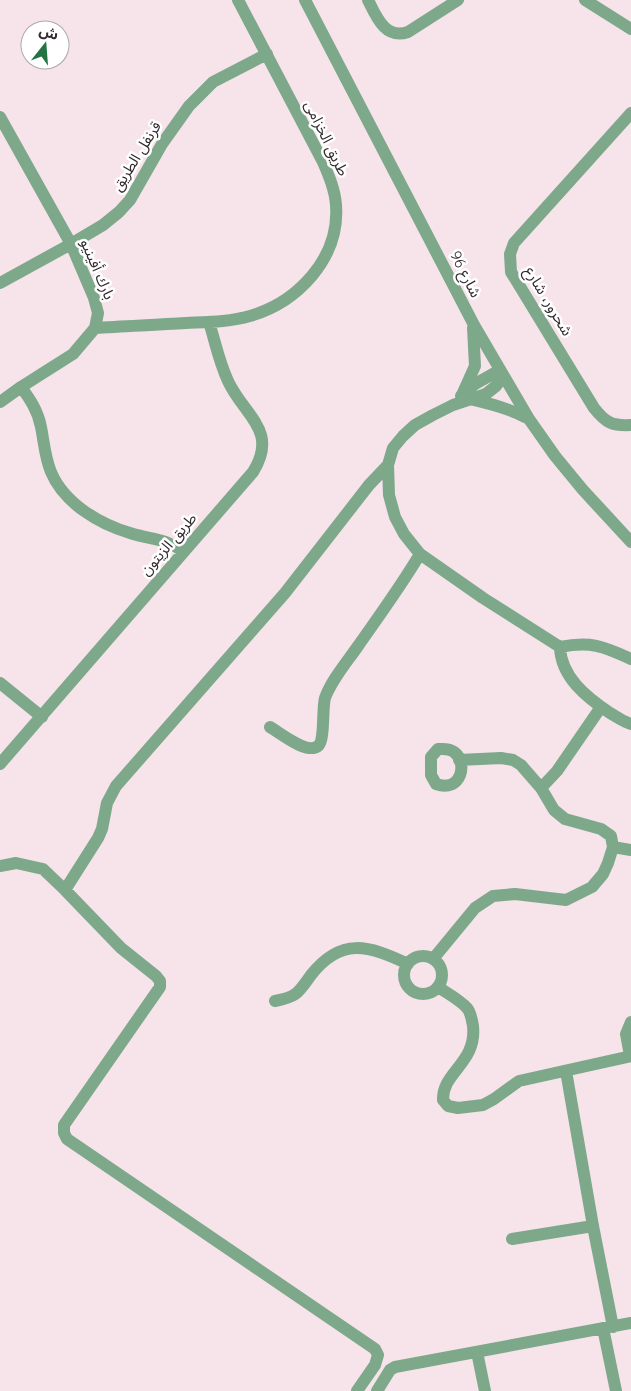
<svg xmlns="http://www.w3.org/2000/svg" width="631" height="1391" font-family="Quicksand,'Noto Sans Arabic',sans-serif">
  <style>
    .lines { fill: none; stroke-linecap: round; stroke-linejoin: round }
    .minor { stroke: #7da98a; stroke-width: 12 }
    .tertiary { stroke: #7da98a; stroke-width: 12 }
    .labels { text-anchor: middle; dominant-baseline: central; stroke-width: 5; stroke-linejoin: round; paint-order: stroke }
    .street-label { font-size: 15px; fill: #322a2d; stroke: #fff }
  </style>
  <rect width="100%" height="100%" fill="#f7e3ea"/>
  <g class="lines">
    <!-- minor -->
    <path class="minor" d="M368,0C376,16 385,40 408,32L458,0
      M585,0L631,29
      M631,113L514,243L510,254L511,272L594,408C606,423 612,426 631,425
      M0,117L71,244L94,298L98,313L95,328L73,354L21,387L0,402
      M0,283L71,244L103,225L119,212L130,200L162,144L189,106L213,82L267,54
      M95,328C125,326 155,325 186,323C207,322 229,322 250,316C298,302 340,258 336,205C335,190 329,176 323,162L238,0
      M503,376L496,386L486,394L453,405L433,415L415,425L403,436L393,448L388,465L389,495L395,517L404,534L420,554L483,598L560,647C561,677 586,697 610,713C617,717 624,722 631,724
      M21,387C30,399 38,411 41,427C44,442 45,458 51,472C64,503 99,524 130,533C151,540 163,537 183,551
      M461,396L475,384L500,370
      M560,647C590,641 603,646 631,659
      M0,683L42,717
      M270,727C280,733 307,755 318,746C325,741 322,708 325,698C332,679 347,662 358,646C379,616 401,586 420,554
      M438,749C443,749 449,748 454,752C468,762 462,793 436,784L431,775V757Z
      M0,764L253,472C279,430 244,416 228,381C219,362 215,341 209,322
      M541,788L557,771L601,707
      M613,847L631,850
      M0,866L16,863L43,869L65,890L121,948L156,976L160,981V987L64,1125V1133L67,1139L375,1349L378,1355L375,1365L357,1391
      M65,890L98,838L102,829L107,803L116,786L285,593L369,485L388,465
      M404 975a19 19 0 1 1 38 0a19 19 0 1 1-38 0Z
      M433,959L475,908L493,896L515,894L566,900L592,887L603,874L608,863L613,847L611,836L601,829L565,819L554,810L541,788L521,765L513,760L501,758L459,760
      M438,987C447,993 460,1000 467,1008C471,1012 472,1021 473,1026C477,1063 442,1072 443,1100L448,1106L458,1108L483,1105L494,1099L519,1081L631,1056
      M275,1001C297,997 298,993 311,975C341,937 368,945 408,964
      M630,1056L626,1034L631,1022
      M566,1071L593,1226L613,1327
      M512,1239L593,1226
      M603,1328L616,1391
      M477,1352L485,1391
      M377,1391L390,1370L395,1367L631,1323"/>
    <!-- tertiary -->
    <path class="tertiary" d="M305,0L474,325L529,419L555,456L583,490L631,542
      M462,395L475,366L473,328
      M470,399C491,404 508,408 527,418"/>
  </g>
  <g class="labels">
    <!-- street labels -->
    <g class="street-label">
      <text transform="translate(327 138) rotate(64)">طريق الخزامى</text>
      <text transform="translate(136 156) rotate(-58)">قرنفل الطريق</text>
      <text transform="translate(98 269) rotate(67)">بارك أفينيو</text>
      <text transform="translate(466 274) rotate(63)">شارع 96</text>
      <text transform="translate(549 301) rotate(59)">شحرور، شارع</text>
      <text transform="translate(168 544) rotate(-49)">طريق الزيتون</text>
    </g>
  </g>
  <!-- north arrow -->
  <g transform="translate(45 45) rotate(17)"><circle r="24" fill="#ffffff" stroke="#adaaab"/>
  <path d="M0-4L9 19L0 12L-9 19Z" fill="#237343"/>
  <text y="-8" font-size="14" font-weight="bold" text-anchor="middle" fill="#322a2d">ش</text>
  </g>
</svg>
